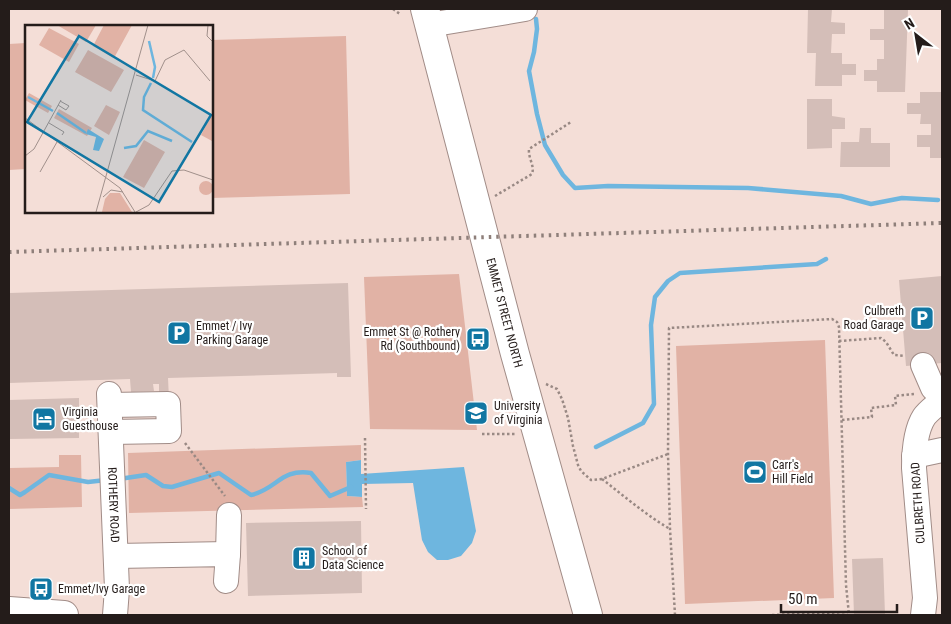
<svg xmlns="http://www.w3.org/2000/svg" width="951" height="624" font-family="'Roboto Condensed',sans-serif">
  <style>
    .green { fill: #e1b2a5 }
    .water { fill: #6eb6df }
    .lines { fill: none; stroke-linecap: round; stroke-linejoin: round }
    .stream { stroke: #6eb6df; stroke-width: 4.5 }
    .building { fill: #d4beb8 }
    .minor-casing { stroke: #a18c87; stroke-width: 26 }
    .major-casing { stroke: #a18c87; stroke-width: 30 }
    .path { stroke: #998984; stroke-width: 2.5; stroke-dasharray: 2.5 2.5; stroke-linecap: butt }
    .minor { stroke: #fff; stroke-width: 24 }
    .major { stroke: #fff; stroke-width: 28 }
    .rail { stroke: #8e7f7a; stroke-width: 4; stroke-dasharray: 2.5 5; stroke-linecap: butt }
    .labels { text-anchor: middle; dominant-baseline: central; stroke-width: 4.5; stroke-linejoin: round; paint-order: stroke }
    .poi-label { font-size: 12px; fill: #241c1a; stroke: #fff; text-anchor: start }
    .street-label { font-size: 12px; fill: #241c1a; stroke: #fff }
    .inset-river { fill: none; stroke: #6eb6df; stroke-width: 2.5 }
    .inset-road { fill: none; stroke: #a1908b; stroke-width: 1 }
    .view { fill: #1176a2; fill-opacity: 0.15; stroke: #1176a2; stroke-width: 2.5 }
    .inset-edge { fill: none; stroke: #241c1a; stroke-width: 2.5 }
  </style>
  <rect width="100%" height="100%" fill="#f4ded7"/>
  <!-- green -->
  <path class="green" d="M346,36L350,194L211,198V40Z
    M26,43V169L9,170V44Z
    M459,274L477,430L370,429L364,277Z
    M825,340L834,598L685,604L676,346Z
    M361,445V460L346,462L347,496L362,497L363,507L129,513L128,453Z
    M59,455H81L82,507L9,509V468L59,467Z"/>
  <!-- water -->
  <path class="water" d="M361,460V474L464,467L476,531L472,543L461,556L448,560H437L428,552L422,540L413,483L362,484V497L347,496L346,462Z"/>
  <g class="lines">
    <!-- stream -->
    <path class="stream" d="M536,19L537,29L534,52L529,71L537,114L545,145L563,175L575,188L608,186L748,188L841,196L871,204L902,198L938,200
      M596,447L643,423L654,404L651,325L655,297L668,281L680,273L817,264L826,259
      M119,479L146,475L163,486L172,487L219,473L251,495C276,490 281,468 311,473L330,496L351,487
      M9,488L20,495L25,492L49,475L88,482L106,480"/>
  </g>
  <!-- building -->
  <path class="building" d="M808,9H832L831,22L845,23V34H832L831,53H842V64H856V75H842V86H815L816,53H807Z
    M884,9H908L905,92H877V81H864V70H877V59H884V40H870V29H884Z
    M920,92H942V158H930V147H917V135H931V124H920L921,114H907V103H920Z
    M807,99H832V116L845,118V129H832V148L807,149Z
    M860,128H871V143H890V167H840L841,142H859Z
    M942,276V363L906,366L899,280Z
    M348,283L351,377H337V373L168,378L169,399H159V384H153L154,391L131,392L130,379L9,383V293Z
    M79,398V438L9,439V400Z
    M361,521L362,593L248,596L246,523Z
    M883,558L885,615H854L852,559Z"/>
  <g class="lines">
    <!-- minor casing -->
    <g class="minor-casing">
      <g id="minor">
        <path d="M429,25L525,9"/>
        <path d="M923,365L933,388L942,397"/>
        <path id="s1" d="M109,394L117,589L115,615"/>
        <path d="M110,405L168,404L169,431L111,432"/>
        <path d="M914,456L942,450"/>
        <path d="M228,554L229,515"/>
        <path d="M116,556L228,554L226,581"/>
        <path d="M923,615L925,598L914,468C914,452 915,431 924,417C928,411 937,405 942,400"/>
      </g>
    </g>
    <!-- major casing -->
    <g class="major-casing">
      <g id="major">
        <path id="s2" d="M425,9L515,354L588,615"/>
        <path d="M9,611L64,615"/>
      </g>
    </g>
    <!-- path -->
    <path class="path" d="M393,9L400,14
      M495,196L532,174C535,166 528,158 529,149L571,122
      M839,341L881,338L886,342L894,355L905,356
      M546,384L557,389L562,399L568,418L573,446L578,465L581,471L591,480L602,479L668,454
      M842,420L872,417L871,408L896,405L895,396L915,394
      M482,434H515
      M365,438L366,509
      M185,443L225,496
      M602,479C624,496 646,515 670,529
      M675,615L670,529L668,454L669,328L832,319L837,322L839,327L846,585L849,615
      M772,615L848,612"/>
    <!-- minor -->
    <use href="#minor" class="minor"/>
    <!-- major -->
    <use href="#major" class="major"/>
    <!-- rail -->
    <path class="rail" d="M9,252L942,223"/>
  </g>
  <!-- icons -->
  <defs>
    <g id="parking-square" transform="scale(1.25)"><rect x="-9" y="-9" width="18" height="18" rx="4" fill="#1176a2" stroke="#fff"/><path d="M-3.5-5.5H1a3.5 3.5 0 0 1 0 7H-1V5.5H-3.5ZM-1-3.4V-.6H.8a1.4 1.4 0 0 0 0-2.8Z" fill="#fff"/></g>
    <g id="bus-square" transform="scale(1.25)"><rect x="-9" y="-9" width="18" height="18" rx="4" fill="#1176a2" stroke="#fff"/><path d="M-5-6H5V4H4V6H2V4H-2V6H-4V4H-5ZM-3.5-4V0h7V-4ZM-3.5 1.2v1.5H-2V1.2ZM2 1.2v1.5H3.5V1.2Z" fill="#fff"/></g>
    <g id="university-square" transform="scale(1.25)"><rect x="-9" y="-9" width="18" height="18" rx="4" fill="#1176a2" stroke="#fff"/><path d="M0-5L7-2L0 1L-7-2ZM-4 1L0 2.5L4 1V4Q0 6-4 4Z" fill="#fff"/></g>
    <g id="hotel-square" transform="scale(1.25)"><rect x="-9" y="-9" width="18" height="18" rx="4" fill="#1176a2" stroke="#fff"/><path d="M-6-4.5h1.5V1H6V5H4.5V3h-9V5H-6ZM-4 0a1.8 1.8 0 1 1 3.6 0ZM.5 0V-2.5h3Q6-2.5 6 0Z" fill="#fff"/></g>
    <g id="stadium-square" transform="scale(1.25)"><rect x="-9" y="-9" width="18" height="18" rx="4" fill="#1176a2" stroke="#fff"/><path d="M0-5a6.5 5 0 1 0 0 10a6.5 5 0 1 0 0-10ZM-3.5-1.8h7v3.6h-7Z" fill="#fff"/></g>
    <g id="building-square" transform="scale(1.25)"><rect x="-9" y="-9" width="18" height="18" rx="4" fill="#1176a2" stroke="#fff"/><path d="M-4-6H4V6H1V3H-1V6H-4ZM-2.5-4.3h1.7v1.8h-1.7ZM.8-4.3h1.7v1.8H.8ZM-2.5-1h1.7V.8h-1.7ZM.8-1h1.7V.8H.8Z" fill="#fff"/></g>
  </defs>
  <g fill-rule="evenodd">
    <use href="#parking-square" x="922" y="318"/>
    <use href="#parking-square" x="179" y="333"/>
    <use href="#bus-square" x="478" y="339"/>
    <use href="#university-square" x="476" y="413"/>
    <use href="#hotel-square" x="44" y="419"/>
    <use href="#stadium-square" x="755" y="472"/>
    <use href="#building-square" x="304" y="558"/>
    <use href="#bus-square" x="41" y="589"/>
  </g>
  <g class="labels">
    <!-- poi labels -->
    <g class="poi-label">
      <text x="904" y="311" text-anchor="end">Culbreth<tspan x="904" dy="14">Road Garage</tspan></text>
      <text x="196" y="326">Emmet / Ivy<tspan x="196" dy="14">Parking Garage</tspan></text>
      <text x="460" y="332" text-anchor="end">Emmet St @ Rothery<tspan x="460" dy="14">Rd (Southbound)</tspan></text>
      <text x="494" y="406">University<tspan x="494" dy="14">of Virginia</tspan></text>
      <text x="62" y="412">Virginia<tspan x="62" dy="14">Guesthouse</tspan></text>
      <text x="772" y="465">Carr's<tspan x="772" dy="14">Hill Field</tspan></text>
      <text x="322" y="551">School of<tspan x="322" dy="14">Data Science</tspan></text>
      <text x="58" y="589">Emmet/Ivy Garage</text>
    </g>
    <!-- street labels -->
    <g class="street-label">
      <text stroke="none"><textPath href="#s2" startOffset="314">EMMET STREET NORTH</textPath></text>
      <text transform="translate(918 503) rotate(-94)">CULBRETH ROAD</text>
      <text stroke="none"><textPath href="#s1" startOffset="111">ROTHERY ROAD</textPath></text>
    </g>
  </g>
  <!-- overview -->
  <g transform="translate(25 25)">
    <rect width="188" height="188" fill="#f4ded7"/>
    <path d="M32,0H71L61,17ZM79,0H107L89,33L68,21ZM24,3L54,19L44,37L14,20ZM63,25L99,45L86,67L50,47ZM4,68L27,81L23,88L0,75ZM81,80L95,87L84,110L69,101ZM34,84L67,103L62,111L29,93ZM187,89V116L176,110ZM119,115L140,127L119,163L98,152ZM174 163a7 7 0 1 1 14 0a7 7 0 1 1-14 0ZM85,168H95L107,187H77L80,174Z" fill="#e1b2a5"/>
    <path d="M63,104L79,114L74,126L68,125L71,112L61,109Z" fill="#6eb6df"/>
    <path class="inset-river" d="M124,16L130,42L128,53M126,58L119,72L118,85L167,117M3,72L28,86M32,88L61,108M99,123L111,121L123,106L147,116"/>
    <path class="inset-road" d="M183,0L182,11L188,17M111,50L130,56L140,35L159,25L185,56M33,80L41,85L44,81L35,76M0,93L95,163L110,187M24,98L39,107L37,110M0,131L9,124L36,75M15,147L32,117M78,172L86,165L98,167M71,187L123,0M111,187L124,180L147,146L159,145L188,155"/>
    <path class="view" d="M54,11L186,90L134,177L2,97Z"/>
    <rect width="188" height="188" class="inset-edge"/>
  </g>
  <!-- border -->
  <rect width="951" height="624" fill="none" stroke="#241c1a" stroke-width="20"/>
  <!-- north arrow -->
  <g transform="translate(916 35) rotate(329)" stroke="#ffffff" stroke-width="4" paint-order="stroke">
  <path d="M0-4L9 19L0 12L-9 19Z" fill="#241c1a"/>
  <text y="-8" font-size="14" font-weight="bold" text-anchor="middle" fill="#241c1a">N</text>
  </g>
  <!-- scale -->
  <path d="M781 604v8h116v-8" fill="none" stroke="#241c1a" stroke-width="2.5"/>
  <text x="788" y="604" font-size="15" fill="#241c1a" stroke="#ffffff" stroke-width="4" paint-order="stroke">50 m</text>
</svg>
